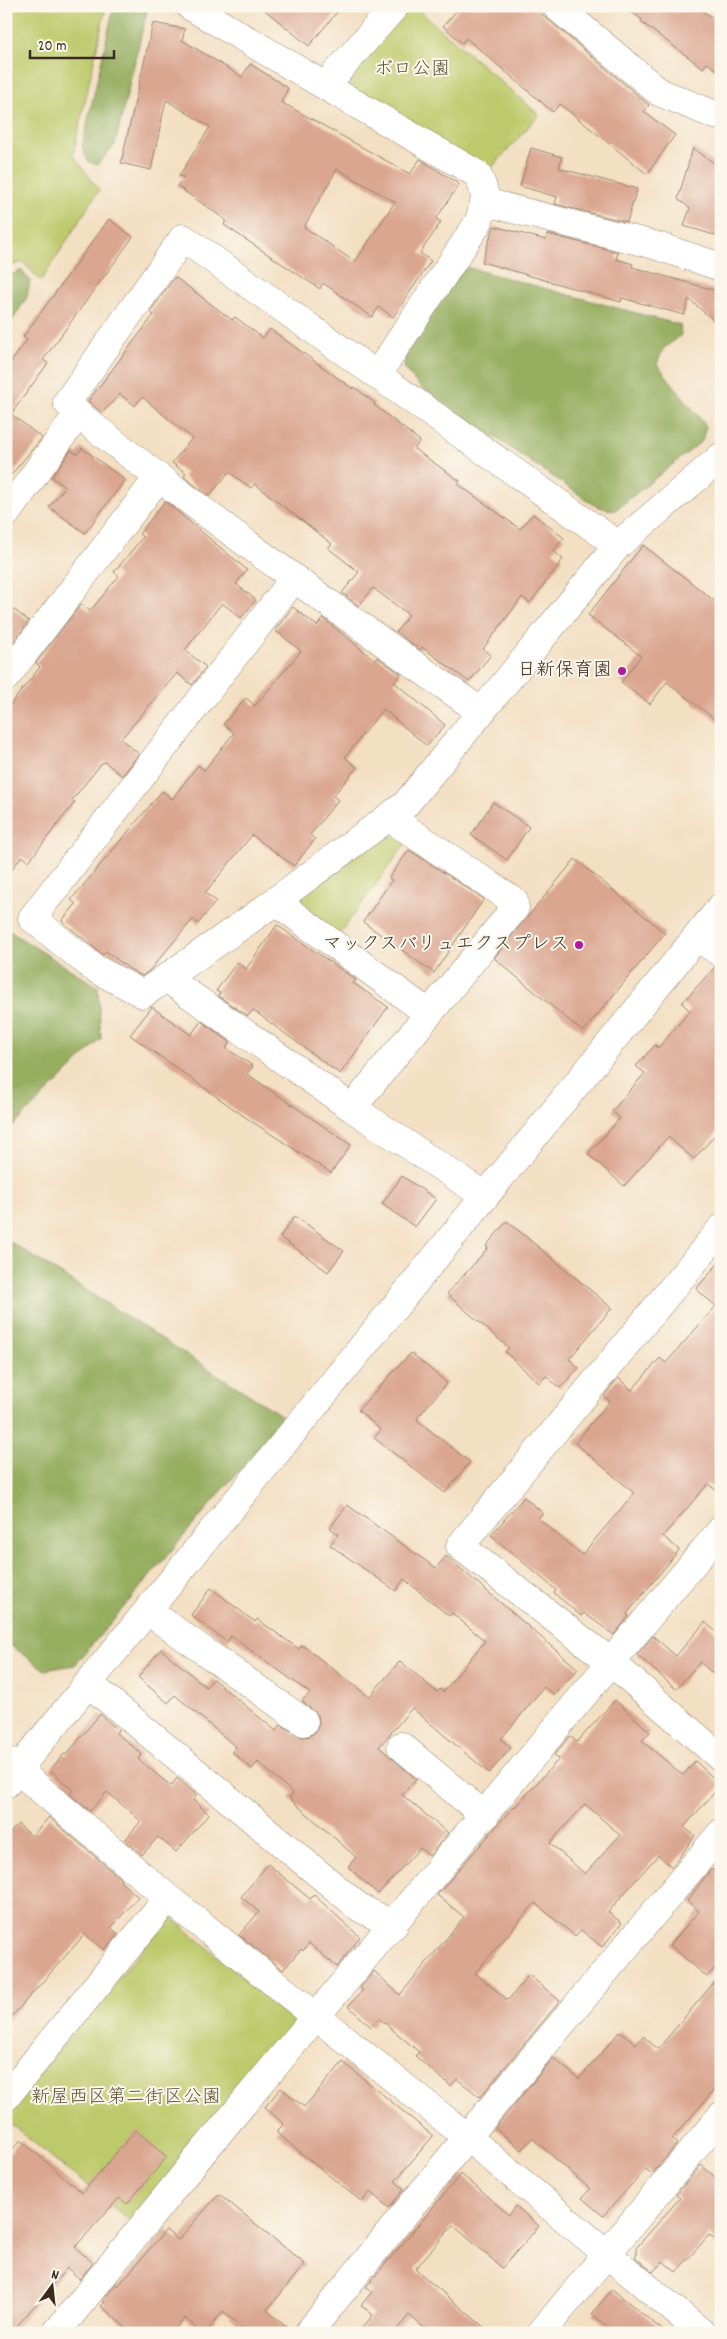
<svg xmlns="http://www.w3.org/2000/svg" width="727" height="2339" font-family="Dekko,'Klee One',sans-serif">
  <style>
    .green { fill: #bdca6c; stroke: #7c7a45 }
    .forest { fill: #96ae60; stroke: #686c3f }
    .building { fill: #daa690; fill-rule: evenodd }
    .lines { fill: none; stroke-linecap: round; stroke-linejoin: round }
    .street-casing { stroke: #978470; stroke-width: 29 }
    .secondary-casing { stroke: #978470; stroke-width: 29 }
    .street { stroke: #fff; stroke-width: 28 }
    .secondary { stroke: #fff; stroke-width: 28 }
    .poi-dot { fill: #b5179e; stroke: #fbf7ec; stroke-width: 2 }
    .labels { text-anchor: middle; dominant-baseline: central; stroke-width: 4; stroke-linejoin: round; paint-order: stroke }
    .park-label { font-size: 19px; fill: #5c5232; stroke: #fbf7ec }
    .poi-label { font-size: 19px; fill: #3b2a1e; stroke: #fbf7ec; text-anchor: end }
  </style>
  <rect width="100%" height="100%" fill="#fbf7ec"/>
  <filter id="ink" filterUnits="userSpaceOnUse"><feTurbulence type="fractalNoise" baseFrequency=".02" numOctaves="2"/><feDisplacementMap in="SourceGraphic" scale="10" xChannelSelector="R" yChannelSelector="G"/><feConvolveMatrix kernelMatrix="1 2 1 2 8 2 1 2 1" color-interpolation-filters="sRGB"/></filter>
  <filter id="wash" filterUnits="userSpaceOnUse"><feTurbulence type="fractalNoise" baseFrequency=".0096" numOctaves="4" result="noise"/><feDisplacementMap in="SourceGraphic" scale="20" xChannelSelector="R" yChannelSelector="G"/><feGaussianBlur stdDeviation="1.12" result="paint"/><feColorMatrix in="noise" values="0 0 0 0 0 0 0 0 0 0 0 0 0 0 0 0 0 1.4 0 .05"/><feComposite in="paint" operator="in"/></filter>
  <g filter="url(#wash)">
    <rect width="100%" height="100%" fill="#f3dfc2"/>
    <!-- green -->
    <path class="green" d="M6,6H106L73,155L99,190L41,281L23,262L6,267Z
      M401,6H414L539,115L487,173L346,89L344,73Z
      M384,837H398L407,842L337,937L302,911L303,891Z
      M170,1916L295,2021L132,2222L6,2120V2114Z"/>
    <!-- forest -->
    <path class="forest" d="M114,6H148L115,145L97,165L88,161L82,147Z
      M462,266L680,325L681,335L663,349L657,364L706,426L702,441L614,511L596,506L419,386L404,368L405,353Z
      M21,270L30,281L27,297L6,331V278Z
      M6,929L98,987L101,1039L6,1133Z
      M6,1239L284,1417L75,1665L45,1670L6,1642Z"/>
    <g id="blocks">
      <!-- building -->
      <path class="building" d="M260,6H342L309,46Z
        M461,6H532L649,105L644,112L675,135L647,174L560,104L553,112L466,38L462,43L443,26Z
        M624,6H696L721,24V73L707,63L703,68L641,22L642,20Z
        M153,23L185,29L182,40L242,77L250,64L288,88L281,102L410,174L420,159L459,184L436,219L441,222L420,253L431,261L393,317L379,307L372,317L323,283L320,289L224,225L226,220L177,186L184,177L179,176L210,127L166,100L151,170L121,163ZM337,169L395,202L355,262L304,227Z
        M531,148L562,157L559,168L637,189L627,222L555,204L557,197L520,186Z
        M693,148L721,168V237L684,226L690,208L678,199Z
        M109,219L133,237L43,360L48,363L11,414L42,438L6,481V369L27,340L23,337Z
        M494,226L546,240L547,234L618,252L616,259L633,264L632,267L721,292V327L689,299L684,315L622,298L621,302L482,262Z
        M175,277L232,320L235,317L263,338L270,329L328,371L353,389L354,387L375,403L374,405L420,441L414,449L460,481L458,484L520,529L533,514L564,538L553,551L563,559L530,603L522,597L483,649L491,655L469,682L422,647L420,650L396,632L409,615L373,588L359,606L342,593L359,572L328,548L332,544L255,484L251,488L229,472L209,496L184,477L186,473L172,463L192,438L142,397L135,406L120,394L102,413L88,401L154,315L150,312Z
        M82,448L125,480L85,533L49,507L65,487L52,477L71,450L77,454Z
        M165,501L247,570L236,584L256,600L241,618L222,603L185,650L206,667L192,685L177,673L121,739L139,754L122,776L105,762L102,763L72,800L75,802L29,861L22,856L6,877V710L40,667L36,663L81,604L90,611L119,576L114,572L143,537L139,534Z
        M643,545L721,606V724L667,682L650,704L621,682L641,656L588,615Z
        M6,604L29,621L12,644L6,639Z
        M293,607L317,626L323,618L375,660L377,657L401,674L394,682L445,725L427,746L383,709L345,757L357,767L333,796L338,800L310,835L315,839L294,866L252,835L205,893L216,901L198,924L193,919L150,970L142,976L128,968L106,951L103,955L62,921L76,904L71,900L162,791L172,799L198,765L204,770L234,733L223,724L246,698L255,706L301,651L275,630Z
        M493,802L529,827L507,860L471,835Z
        M409,850L484,899L434,973L363,922L392,880L389,878Z
        M575,859L665,933L583,1032L494,958Z
        M277,925L356,980L353,983L388,1007L340,1074L253,1010L248,1016L218,996L220,993L216,991L237,962L246,969Z
        M715,967L721,969V1128L694,1159L668,1137L624,1186L588,1154L620,1118L612,1111L645,1073L636,1066L655,1045L658,1048L690,1011L682,1003Z
        M152,1007L191,1035L201,1021L230,1042L226,1048L253,1066L247,1074L351,1145L331,1173L248,1119L130,1035Z
        M402,1176L436,1199L415,1227L382,1204Z
        M295,1216L344,1251L328,1272L280,1237Z
        M507,1221L612,1308L569,1359L579,1368L560,1388L546,1376L539,1383L505,1352L509,1348L447,1294L488,1248L486,1246Z
        M721,1260V1494L708,1484L663,1536L679,1550L627,1614L629,1616L614,1635L584,1613L581,1616L554,1593L556,1590L491,1535L524,1497L543,1513L538,1518L582,1555L634,1493L575,1443L610,1401L604,1396L618,1378L632,1390L660,1358L666,1363L716,1306L696,1289Z
        M411,1353L447,1383L417,1418L418,1421L470,1462L445,1493L374,1438L381,1430L358,1410Z
        M347,1505L436,1568L446,1556L578,1669L554,1695L544,1687L501,1739L511,1748L489,1773L412,1708L379,1747L416,1779L402,1795L448,1833L429,1856L420,1848L378,1894L348,1867L356,1857L289,1798L293,1793L258,1762L252,1769L232,1752L236,1747L175,1695L168,1703L138,1677L161,1649L206,1687L213,1679L276,1731L281,1725L302,1737L310,1736L316,1731L319,1724L318,1715L302,1701L310,1693L231,1636L227,1642L191,1615L211,1588L255,1622L257,1619L299,1649L302,1645L369,1697L400,1661L437,1692L440,1689L443,1692L485,1641L452,1613L449,1616L404,1579L396,1591L330,1545L338,1534L330,1528Z
        M705,1622L721,1636V1681L700,1662L676,1689L637,1655L653,1636L676,1656Z
        M615,1700L650,1732L642,1741L683,1775L695,1761L721,1785L684,1827L695,1836L672,1867L658,1855L608,1912L622,1923L602,1947L581,1930L575,1936L535,1903L475,1973L508,2000L529,1975L560,2001L480,2097L457,2079L451,2086L415,2056L419,2052L379,2018L371,2027L348,2006L363,1990L360,1988L374,1971L400,1995L464,1917L437,1895L514,1806L515,1807L559,1759L554,1755L570,1736L577,1742ZM585,1804L620,1835L585,1874L550,1843Z
        M100,1714L118,1730L116,1733L142,1754L138,1759L171,1786L177,1778L197,1795L193,1800L209,1814L176,1852L158,1837L142,1855L125,1840L141,1821L107,1792L90,1811L70,1794L73,1790L50,1770L64,1754L66,1755Z
        M49,1817L121,1879L120,1881L138,1897L111,1928L118,1934L104,1950L85,1934L6,2023V1837L18,1824L32,1836Z
        M721,1862V1961L707,1977L670,1945L699,1911L687,1901L711,1869L713,1871Z
        M268,1864L310,1899L314,1895L360,1937L337,1967L309,1943L303,1951L301,1949L283,1970L239,1935L259,1912L241,1897Z
        M721,1974V2082L672,2139L677,2144L652,2174L646,2169L603,2216L582,2198L590,2189L532,2138L522,2150L495,2128L553,2058L579,2079L620,2031L636,2044L643,2036L658,2049Z
        M343,2062L433,2136L395,2181L404,2189L389,2208L370,2192L362,2202L313,2163L276,2132L284,2124L265,2107L281,2088L304,2107Z
        M136,2130L167,2157L127,2204L119,2198L75,2247L93,2263L80,2279L67,2268L11,2333H6V2156L21,2140L82,2193Z
        M701,2165L721,2182V2244L709,2235L676,2272L663,2261L653,2272L636,2258V2248L680,2198L676,2195Z
        M461,2174L509,2215L516,2206L539,2226L502,2268L453,2225L415,2269L491,2333H430L409,2315L394,2333H358L373,2315L361,2305L372,2292L366,2287Z
        M219,2194L305,2264L267,2310L293,2333H248L223,2311L205,2333H201L185,2318L171,2333H132L101,2306L105,2302L103,2300L116,2284L118,2286L166,2230L178,2240Z
        M612,2289L666,2333H615L592,2314Z"/>
    </g>
  </g>
  <g filter="url(#ink)">
    <use href="#blocks" fill-opacity="0" stroke="#978470" stroke-width="1"/>
    <g class="lines">
      <!-- street casing -->
      <g class="street-casing">
        <path id="street" d="M190,6L325,86
          M556,6L659,92L715,115L721,114
          M485,202L654,245L721,267
          M377,375L478,223C486,200 488,195 477,174L325,86L395,6
          M6,514L78,414
          M293,580L32,918L94,968L143,994L255,916L405,805L618,545L721,457
          M6,677L158,478
          M480,711C344,615 208,518 78,414L67,402L183,238L618,545
          M275,901L428,1013
          M697,937L721,953
          M166,978L352,1108L485,1196
          M352,1108L515,908L514,901L390,818
          M721,1229L460,1546L612,1663L721,1758
          M148,1611L304,1722
          M88,1683L360,1908L394,1925
          M401,1746L485,1816
          M6,1760L168,1898L467,2137L702,2333
          M6,2097L168,1898
          M56,2333L197,2159L721,1530
          M308,2333L467,2137L721,1833
          M541,2333L721,2116"/>
      </g>
      <!-- secondary casing -->
      <g class="secondary-casing">
        <path id="secondary" d="M6,1784L721,907"/>
      </g>
      <!-- street -->
      <use href="#street" class="street"/>
      <!-- secondary -->
      <use href="#secondary" class="secondary"/>
    </g>
  </g>
  <!-- markers -->
  <g class="poi-dot">
    <circle cx="622" cy="671" r="5"/>
    <circle cx="579" cy="945" r="5"/>
  </g>
  <g class="labels">
    <!-- park labels -->
    <g class="park-label">
      <text x="412" y="70">ボロ公園</text>
      <text x="126" y="2098">新屋西区第二街区公園</text>
    </g>
    <!-- poi labels -->
    <g class="poi-label">
      <text x="612" y="671">日新保育園</text>
      <text x="569" y="945">マックスバリュエクスプレス</text>
    </g>
  </g>
  <!-- margin -->
  <rect width="727" height="2339" fill="none" stroke="#fbf7ec" stroke-width="25"/>
  <!-- north arrow -->
  <g transform="translate(52 2286) rotate(15)" stroke="#fbf7ec" stroke-width="4" paint-order="stroke">
  <path d="M0-4L9 19L0 12L-9 19Z" fill="#3b2a1e"/>
  <text y="-8" font-size="14" font-weight="bold" text-anchor="middle" fill="#3b2a1e">N</text>
  </g>
  <!-- scale -->
  <path d="M30 50v8h84v-8" fill="none" stroke="#3b2a1e" stroke-width="2.5"/>
  <text x="38" y="50" font-size="15" fill="#3b2a1e" stroke="#fbf7ec" stroke-width="4" paint-order="stroke">20 m</text>
</svg>
